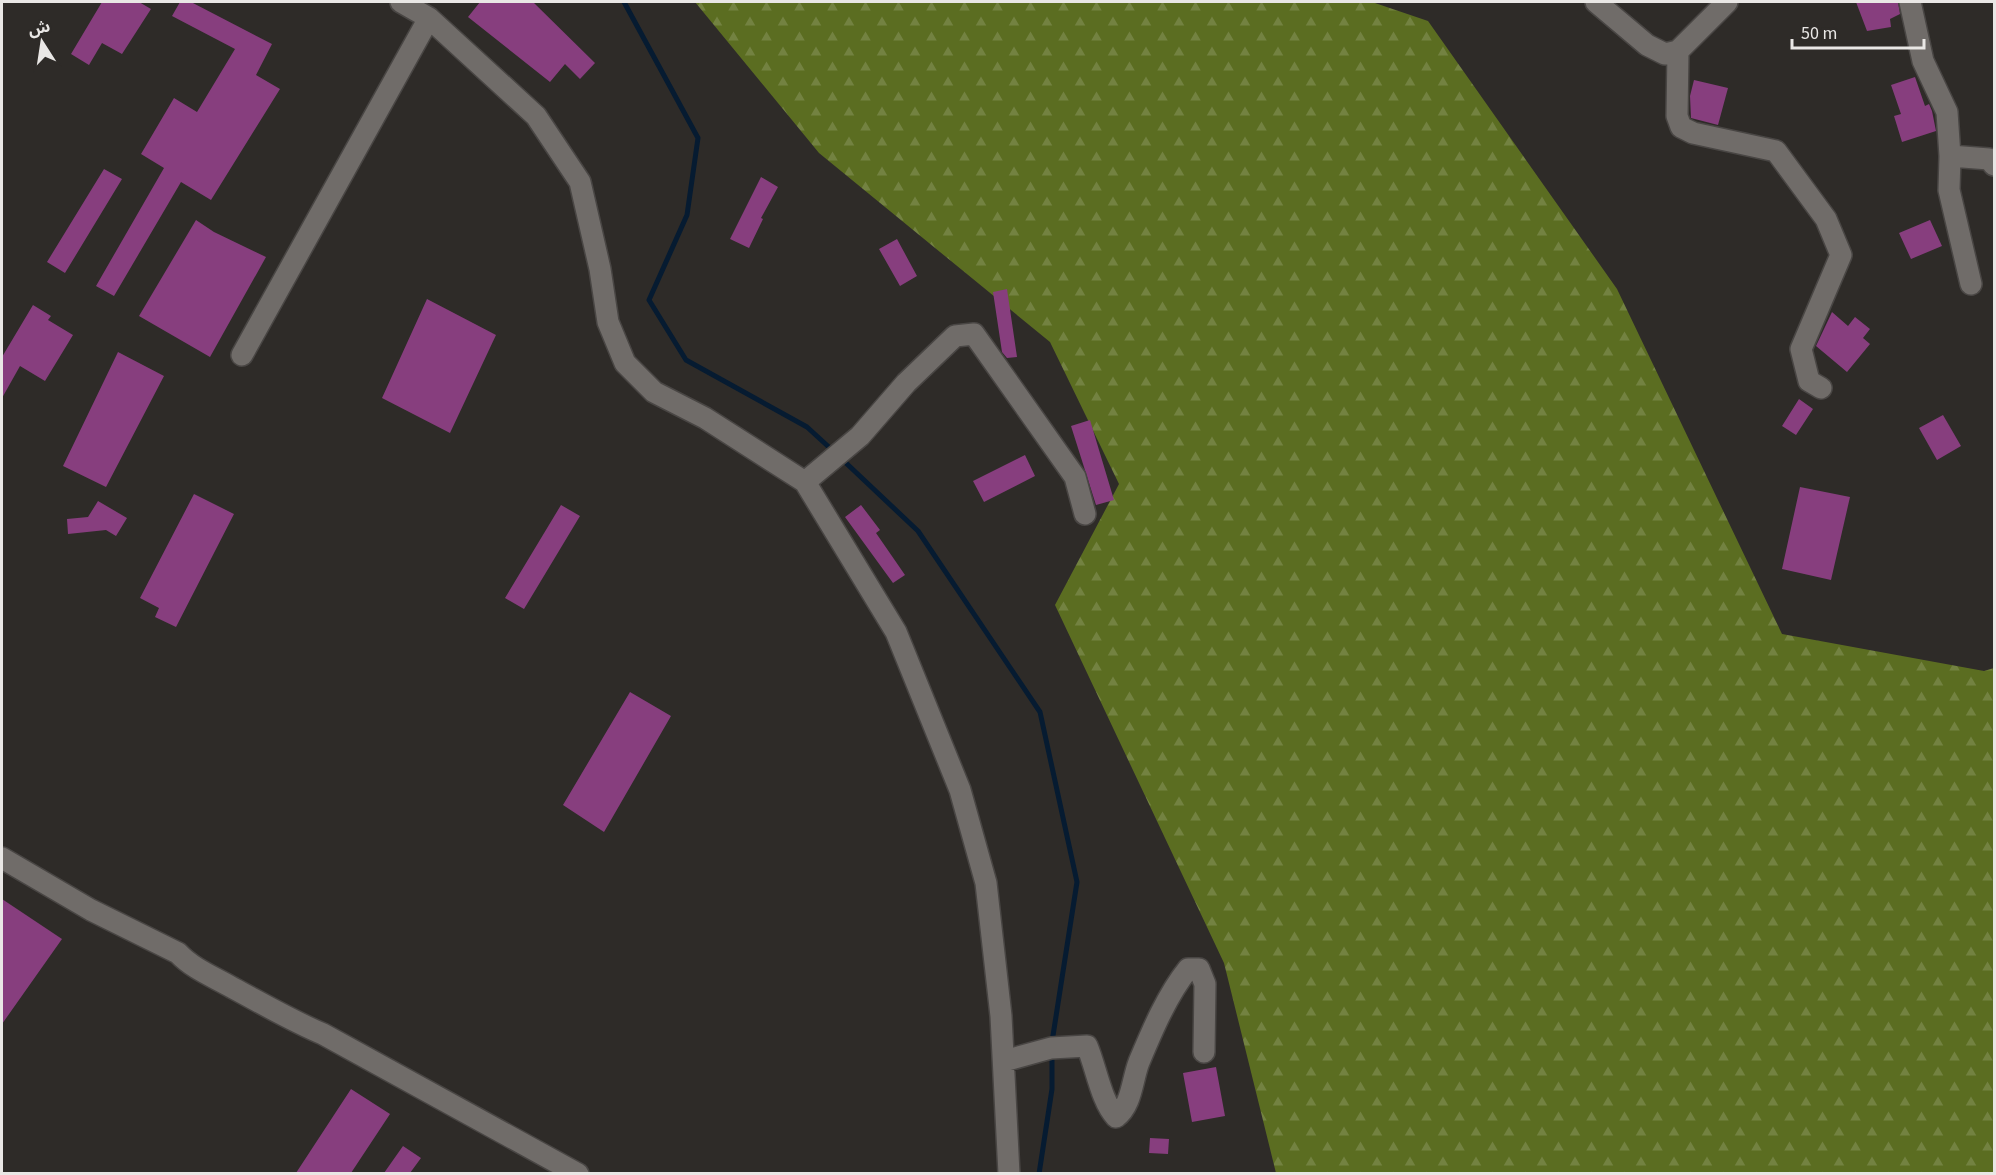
<svg xmlns="http://www.w3.org/2000/svg" width="1996" height="1175" font-family="'Source Sans 3','Noto Sans Arabic',sans-serif">
  <style>
    .forest { fill: url(#forest-firs) }
    .lines { fill: none; stroke-linecap: round; stroke-linejoin: round }
    .stream { stroke: #061b31; stroke-width: 5 }
    .building { fill: #873e7e }
    .minor-casing { stroke: #494644; stroke-width: 24 }
    .minor { stroke: #706c69; stroke-width: 21 }
  </style>
  <defs>
    <pattern id="forest-firs" width="22" height="20" patternUnits="userSpaceOnUse" patternTransform="scale(1.5)"><rect width="22" height="20" fill="#5b6d21"/><path d="M5 1l3.5 6h-7zM16 11l3.5 6h-7z" fill="#738241"/></pattern>
  </defs>
  <rect width="100%" height="100%" fill="#2e2b28"/>
  <!-- forest -->
  <path class="forest" d="M695,2H1372L1428,21L1617,289L1782,634L1984,671L1994,668V1173H1276L1224,963L1055,605L1119,484L1050,342L819,153Z"/>
  <g class="lines">
    <!-- stream -->
    <path class="stream" d="M624,2L698,138L687,215L649,300L686,360L807,427L831,449
      M846,463L918,531L1040,712L1077,882L1052,1042
      M1039,1174L1052,1089V1055"/>
  </g>
  <!-- building -->
  <path class="building" d="M102,2H139L151,9L122,54L102,43L89,65L71,54Z
    M180,2H191L272,44L256,75L280,89L211,200L181,182L114,296L96,286L164,168L141,154L174,98L197,112L235,49L172,16Z
    M480,2H533L595,63L580,79L565,64L550,82L468,17Z
    M1856,2H1898L1900,14L1890,19L1891,27L1867,31Z
    M1915,77L1925,106L1929,104L1932,111L1936,131L1902,142L1894,116L1901,114L1891,85Z
    M1694,80L1728,88L1718,125L1691,118L1690,96Z
    M104,169L122,179L65,273L47,262Z
    M761,177L778,187L761,218L763,219L749,248L730,239Z
    M196,220L214,232L266,257L210,357L139,316Z
    M1930,220L1942,246L1911,259L1899,233Z
    M897,239L917,276L900,286L879,249Z
    M1007,289L1017,357L1007,358L1002,352L993,292Z
    M427,299L496,335L450,433L382,398Z
    M33,305L51,316L48,320L73,335L45,381L20,366L2,398V357Z
    M1832,312L1848,326L1855,317L1870,329L1863,338L1870,344L1847,372L1816,346Z
    M118,352L164,376L106,487L63,466Z
    M1799,399L1813,409L1796,435L1782,426Z
    M1943,415L1961,446L1937,460L1919,428Z
    M1090,420L1114,500L1096,505L1071,426Z
    M1025,455L1035,476L984,502L973,481Z
    M1800,487L1850,497L1831,580L1782,569Z
    M194,494L234,514L176,627L155,617L159,608L140,598Z
    M98,501L127,518L116,536L106,530L68,534L67,519L88,517Z
    M561,505L580,516L524,609L505,598Z
    M861,505L880,530L876,533L905,575L893,583L845,517Z
    M630,692L671,716L604,832L563,805Z
    M2,899L62,939L2,1024Z
    M1216,1067L1225,1116L1192,1122L1183,1073Z
    M351,1089L390,1114L351,1173H296Z
    M1150,1138L1169,1139L1168,1154L1149,1153Z
    M403,1146L421,1158L410,1173H384Z"/>
  <g class="lines">
    <!-- minor casing -->
    <g class="minor-casing">
      <path id="minor" d="M401,2L429,18L536,116L580,182L600,269L608,322L625,363L654,392L705,418L805,482L896,632L960,790L986,883L1001,1016L1009,1174
        M1596,2L1647,45L1665,54L1678,51L1727,2
        M1910,2L1923,61L1947,112L1950,156L1949,190L1971,284
        M1678,51L1677,116L1681,127L1693,133L1776,151L1826,219L1841,255L1801,349L1809,381L1821,388
        M1950,156L1989,159L1994,165
        M242,355L429,18
        M805,482L860,436L906,383L955,336L974,334L1075,477L1085,514
        M2,858L91,910L178,953C193,969 214,977 233,988C263,1004 292,1021 323,1034L578,1174
        M1004,1061L1051,1048L1087,1046C1096,1067 1101,1101 1116,1117C1132,1105 1132,1080 1139,1062C1152,1031 1167,995 1188,969H1199L1205,984L1204,1052"/>
    </g>
    <!-- minor -->
    <use href="#minor" class="minor"/>
  </g>
  <!-- border -->
  <rect width="1996" height="1175" fill="none" stroke="#e9e7e5" stroke-width="6"/>
  <!-- north arrow -->
  <g transform="translate(42 42) rotate(348)" stroke="#2e2b28" stroke-width="4.5" paint-order="stroke">
  <path d="M0-4.5L10 22L0 15L-10 22Z" fill="#e9e7e5"/>
  <text y="-9" font-size="16" font-weight="bold" text-anchor="middle" fill="#e9e7e5">ش</text>
  </g>
  <!-- scale -->
  <path d="M1792 39v9h132v-9" fill="none" stroke="#e9e7e5" stroke-width="3"/>
  <text x="1801" y="39" font-size="18" fill="#e9e7e5" stroke="#2e2b28" stroke-width="4.5" paint-order="stroke">50 m</text>
</svg>
